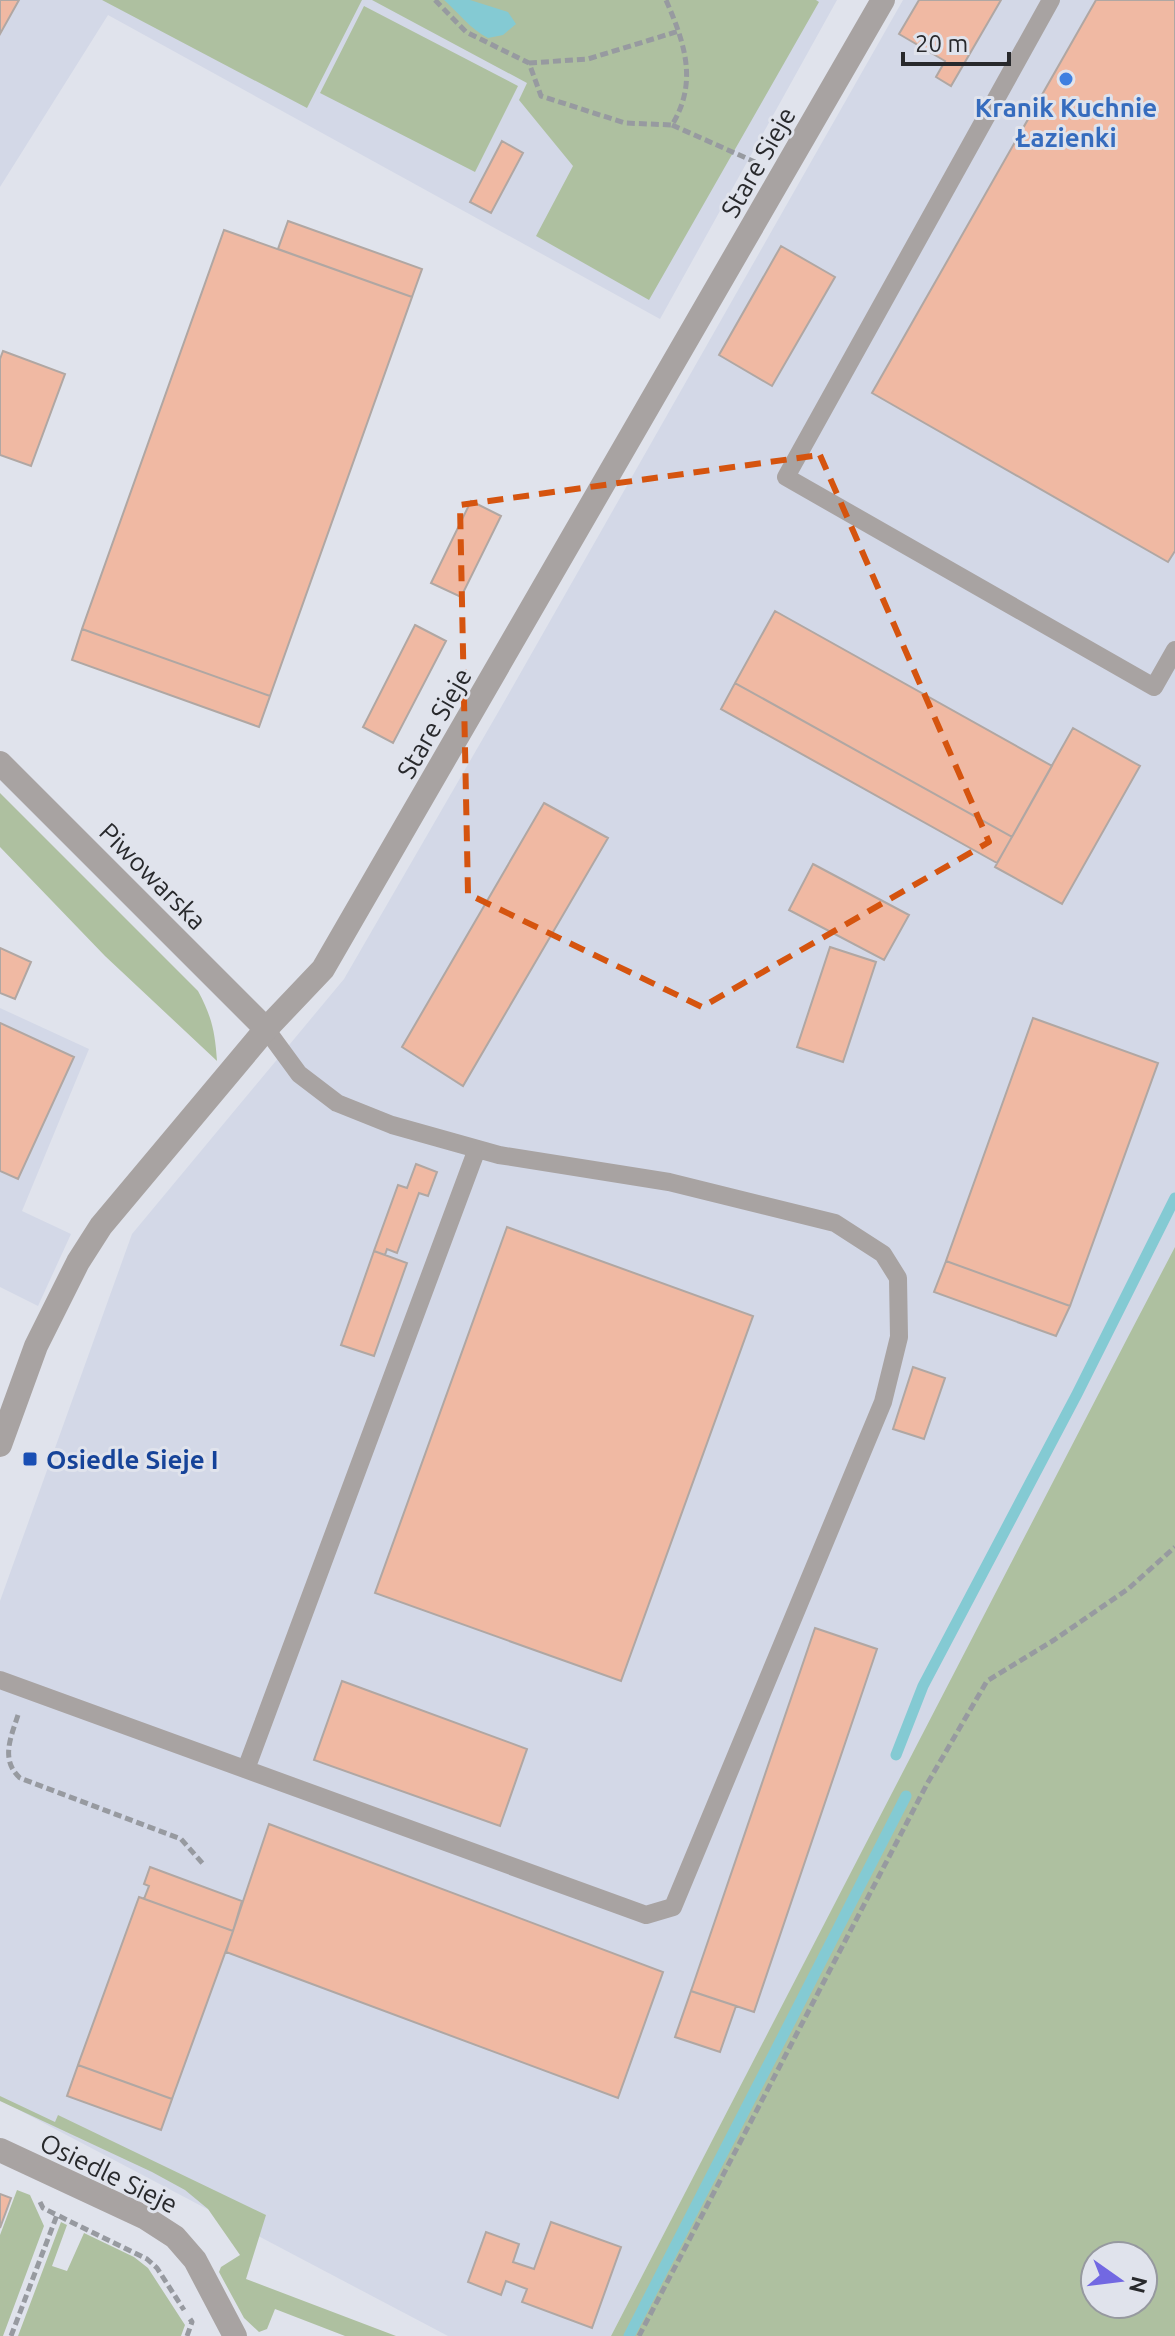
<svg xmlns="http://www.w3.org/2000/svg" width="1175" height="2336" font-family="Ubuntu,sans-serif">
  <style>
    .built { fill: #d3d8e7 }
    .green { fill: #aec0a0; fill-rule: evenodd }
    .water { fill: #84cad3 }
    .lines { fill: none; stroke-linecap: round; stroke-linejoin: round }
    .stream { stroke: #84cad3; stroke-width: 11 }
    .building { fill: #f0b9a3; stroke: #b0a7a3; stroke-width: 2 }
    .path { stroke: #979aa0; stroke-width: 5; stroke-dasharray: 8 4; stroke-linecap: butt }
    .lane { stroke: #a8a3a2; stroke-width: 18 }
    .street { stroke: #a8a3a2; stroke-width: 24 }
    .marked { fill: none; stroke: #d5540f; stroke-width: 6; stroke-dasharray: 16 10; stroke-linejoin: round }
    .shop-dot { fill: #3f7fe0; stroke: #e0e3ec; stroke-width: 3 }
    .transit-dot { fill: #1a4fb4; stroke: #e0e3ec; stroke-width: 3 }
    .labels { text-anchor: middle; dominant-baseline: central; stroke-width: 6; stroke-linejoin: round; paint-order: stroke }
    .shop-label { font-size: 26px; font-weight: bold; fill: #366cbe; stroke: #e0e3ec }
    .street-label { font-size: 26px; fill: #28292c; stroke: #e0e3ec }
    .transit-label { font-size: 26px; font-weight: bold; fill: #164399; stroke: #e0e3ec; text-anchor: start }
  </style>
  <rect width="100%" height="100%" fill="#e0e3ec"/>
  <!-- built -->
  <path class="built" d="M0,0H837L660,319L108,15L0,187Z
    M903,0H1175V1249L611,2336H448L0,2100V1601L132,1234L344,979L500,709Z
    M0,1008L89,1049L22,1211L71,1234L38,1306L0,1287Z"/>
  <!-- green -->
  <path class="green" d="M102,0H362L307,108Z
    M372,0H816L819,2L649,300L536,236L573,166L519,100L527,83Z
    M364,6L518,86L475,172L320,93Z
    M0,793L198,991C212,1017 215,1032 217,1061L105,956L0,847Z
    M1175,1247V2336H611L1129,1335ZM1095,2256H1143V2304H1095Z
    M0,2096L55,2122L58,2115L266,2215L246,2279L396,2336H345L275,2309L267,2329L259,2332L244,2318L219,2272L221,2267L240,2255L208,2209L185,2190L152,2172L0,2101Z
    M17,2190L30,2195L44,2226L3,2336H0V2235Z
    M61,2222L67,2225L52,2266L67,2271L84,2233L134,2257L148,2268L185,2325L181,2336H18Z"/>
  <!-- water -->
  <path class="water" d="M444,0H470L508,12L516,24L503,35L488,38C470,29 459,13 444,0Z"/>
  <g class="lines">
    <!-- stream -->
    <path class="stream" d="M896,1755L923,1686L1077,1394L1175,1198
      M629,2336L906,1796"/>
  </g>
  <!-- building -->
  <path class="building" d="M0,0H19L0,34Z
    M919,0H1001L951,86L936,77L945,61L899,34Z
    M1096,0H1175V551L1168,562L872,393Z
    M502,141L523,153L491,213L470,202Z
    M288,221L422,269L412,297L278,249Z
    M224,230L412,297L270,696L82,629Z
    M781,246L835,277L772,386L719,355Z
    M3,351L65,374L31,466L0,455V359Z
    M471,501L501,516L461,597L431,583Z
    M775,611L1052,766L1012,837L735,683Z
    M415,625L446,641L393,743L363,727Z
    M82,629L270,696L259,727L72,660Z
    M735,683L1012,837L997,863L721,709Z
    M1073,728L1140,766L1062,904L995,867Z
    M544,803L608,838L463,1086L402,1047Z
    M813,864L909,915L884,960L789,910Z
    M830,947L876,962L843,1062L797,1047Z
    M0,948L31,962L15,999L0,993Z
    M1033,1018L1158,1063L1070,1306L946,1261Z
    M0,1023L74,1057L18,1179L0,1171Z
    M416,1164L437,1172L428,1196L419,1193L397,1253L387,1249L385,1255L374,1251L398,1185L407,1188Z
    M507,1227L753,1316L621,1681L375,1593Z
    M374,1251L407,1263L374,1356L341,1345Z
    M946,1261L1070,1306L1056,1336L934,1292Z
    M913,1367L945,1378L924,1439L893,1429Z
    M815,1628L877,1649L754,2012L691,1991Z
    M342,1681L527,1749L500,1826L314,1760Z
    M269,1824L663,1972L618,2098L226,1952Z
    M150,1867L242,1901L233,1931L144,1899L149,1886L144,1884Z
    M139,1897L233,1931L172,2099L78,2065Z
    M691,1991L736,2006L720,2052L675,2037Z
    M78,2065L172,2099L161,2130L67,2096Z
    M0,2194L11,2198L0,2228Z
    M551,2222L621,2247L592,2328L522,2302L527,2289L506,2281L501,2295L468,2282L486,2232L519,2244L513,2262L534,2269Z"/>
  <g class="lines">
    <!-- path -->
    <path class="path" d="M435,0L466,32L529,63L541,96L625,123L672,125C698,82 685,44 666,0
      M529,63L588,59L679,31
      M672,125L755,162
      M18,1715C11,1737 0,1760 20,1778L181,1839L204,1865
      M40,2202L43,2208L57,2215
      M11,2336L57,2215L147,2259L157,2268L184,2310
      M187,2336L192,2322L190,2319
      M639,2336L927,1784L987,1681L1054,1640L1128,1589L1175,1547"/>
    <!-- lane -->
    <path class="lane" d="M1051,0L786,477L1154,687L1175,650
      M0,1680L646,1915L673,1907L883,1402L899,1337L898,1278L883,1254L835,1223L669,1182L499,1155L392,1125L337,1103L299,1074L266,1029
      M246,1769L477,1149"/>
    <!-- street -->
    <path class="street" d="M0,763L266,1029
      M0,1445L36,1346L78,1262L101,1226L266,1029L323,969L883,0
      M0,2150L144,2217L175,2237L195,2260L235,2336"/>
  </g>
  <!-- marked area -->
  <path class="marked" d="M820,455L989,842L702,1007L468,894L460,505Z"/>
  <!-- markers -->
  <circle class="shop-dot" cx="1066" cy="79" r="8"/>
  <rect class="transit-dot" x="22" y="1451" width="16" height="16" rx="4"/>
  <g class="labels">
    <!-- shop labels -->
    <g class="shop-label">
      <text x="1066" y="107">Kranik Kuchnie<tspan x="1066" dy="30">Łazienki</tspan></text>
    </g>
    <!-- street labels -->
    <g class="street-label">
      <text transform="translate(758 162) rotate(-60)">Stare Sieje</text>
      <text transform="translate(434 723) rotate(-60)">Stare Sieje</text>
      <text transform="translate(153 876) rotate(45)">Piwowarska</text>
      <text transform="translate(109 2173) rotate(26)">Osiedle Sieje</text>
    </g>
    <!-- transit labels -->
    <g class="transit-label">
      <text x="46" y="1459">Osiedle Sieje I</text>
    </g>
  </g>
  <!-- north arrow -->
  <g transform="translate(1119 2280) rotate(104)"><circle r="38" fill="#e0e3ec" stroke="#96999f" stroke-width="2"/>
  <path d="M0-6L14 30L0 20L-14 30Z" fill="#7268e2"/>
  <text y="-12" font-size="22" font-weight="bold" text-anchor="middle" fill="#28292c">N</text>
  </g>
  <!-- scale -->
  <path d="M903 52v12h106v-12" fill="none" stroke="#28292c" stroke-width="4"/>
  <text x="915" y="52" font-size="24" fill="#28292c" stroke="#e0e3ec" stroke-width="6" paint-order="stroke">20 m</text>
</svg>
